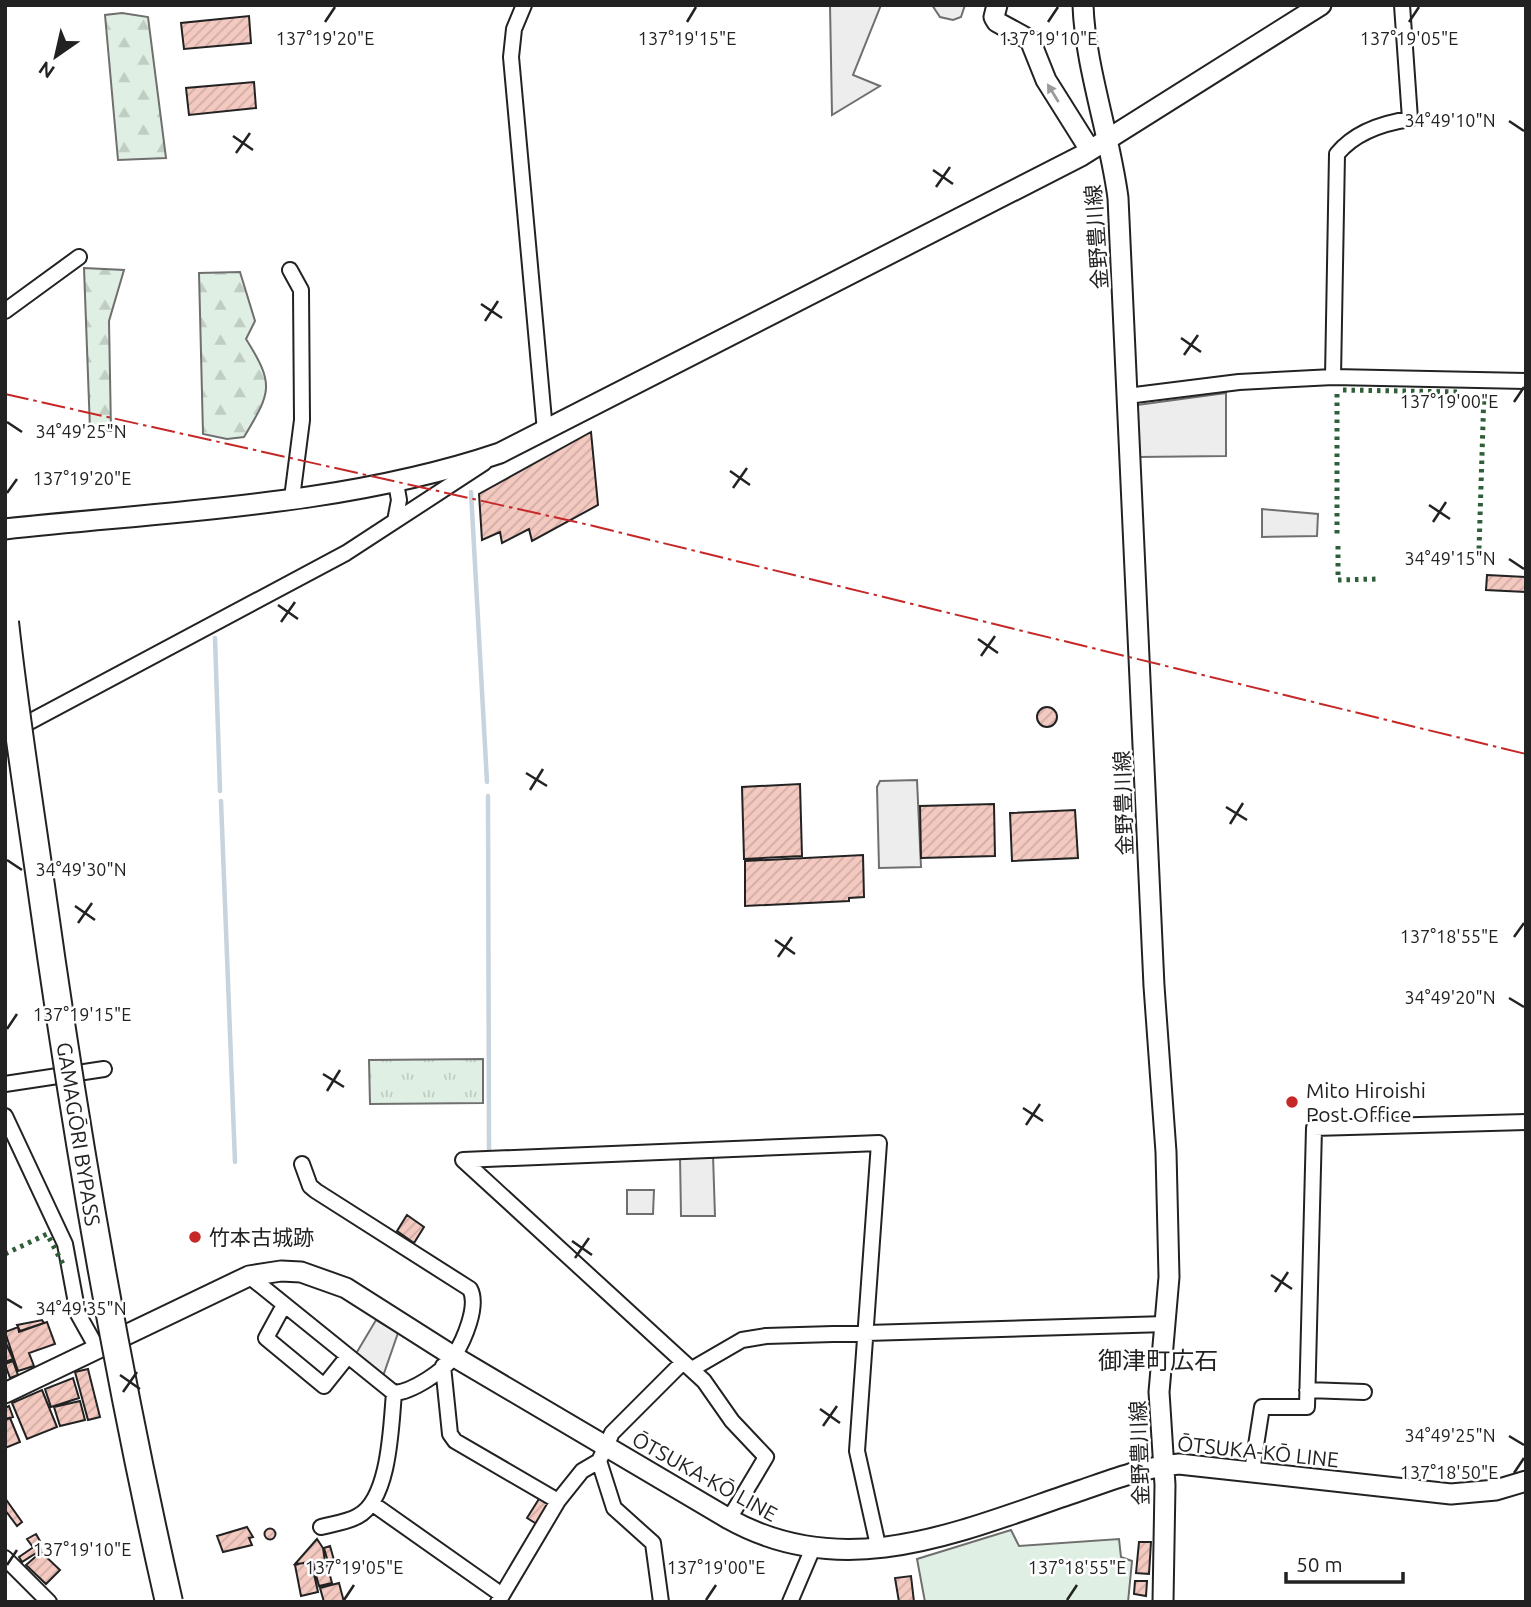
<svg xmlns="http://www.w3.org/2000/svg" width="1531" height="1607" font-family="Ubuntu,'Noto Sans JP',sans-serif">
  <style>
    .grass { fill: url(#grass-tufts); stroke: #6f6f6f; stroke-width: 2 }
    .forest { fill: url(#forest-firs); stroke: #6f6f6f; stroke-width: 2 }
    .garden { fill: #e0efe3; stroke: #6f6f6f; stroke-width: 2 }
    .parking { fill: #ededed; stroke: #6f6f6f; stroke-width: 2 }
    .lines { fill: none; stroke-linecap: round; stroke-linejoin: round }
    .stream { stroke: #c7d3dd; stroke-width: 4.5 }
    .building { fill: url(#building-hatch); stroke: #222; stroke-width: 2 }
    .street-casing { stroke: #222; stroke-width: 18 }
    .secondary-casing { stroke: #222; stroke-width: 23 }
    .street { stroke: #fff; stroke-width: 14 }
    .secondary { stroke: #fff; stroke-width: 19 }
    .highway-bridge-casing { stroke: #222; stroke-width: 30; stroke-linecap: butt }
    .highway-bridge { stroke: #fff; stroke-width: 26 }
    .hedge { stroke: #2f5e38; stroke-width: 5; stroke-dasharray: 3.5 5; stroke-linecap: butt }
    .power { stroke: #c62828; stroke-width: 2; stroke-dasharray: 24 5 3.5 5; stroke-linecap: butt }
    .oneway { fill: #9c9c9c }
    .ticks { fill: none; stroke: #222; stroke-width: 2.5 }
    .poi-dot { fill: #c62828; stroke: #fff; stroke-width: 2.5 }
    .labels { text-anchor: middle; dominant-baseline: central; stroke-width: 5; stroke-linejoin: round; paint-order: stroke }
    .street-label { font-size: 21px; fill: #222; stroke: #fff }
    .poi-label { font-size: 21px; fill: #222; stroke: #fff; text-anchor: start }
    .quarter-label { font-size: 24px; fill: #222; stroke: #fff }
    .ticks-label { font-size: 18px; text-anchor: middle; fill: #222; stroke: #fff; stroke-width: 5; stroke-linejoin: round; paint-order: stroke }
  </style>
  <defs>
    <pattern id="grass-tufts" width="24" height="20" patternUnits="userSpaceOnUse" patternTransform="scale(1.75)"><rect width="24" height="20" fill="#e0efe3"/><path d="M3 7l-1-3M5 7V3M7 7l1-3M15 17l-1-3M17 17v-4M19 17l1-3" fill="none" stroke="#c0cdc2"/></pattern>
    <pattern id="forest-firs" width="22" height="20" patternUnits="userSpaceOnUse" patternTransform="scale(1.75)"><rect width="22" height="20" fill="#e0efe3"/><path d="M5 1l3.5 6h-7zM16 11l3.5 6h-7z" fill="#c0cdc2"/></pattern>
    <pattern id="building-hatch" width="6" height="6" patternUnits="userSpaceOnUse" patternTransform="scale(1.75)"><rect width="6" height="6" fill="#f3c9c0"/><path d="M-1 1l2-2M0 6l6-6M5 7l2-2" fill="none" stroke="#d0aca5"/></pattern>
  </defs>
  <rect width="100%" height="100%" fill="#fff"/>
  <!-- grass -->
  <path class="grass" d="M483,1059V1103L370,1104L369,1060Z"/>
  <!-- forest -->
  <path class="forest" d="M122,13L148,17L166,158L118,160L105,15Z
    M84,268L124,270L109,321L111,431L90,429Z
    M240,272L255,321L246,339C275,385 271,392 244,437L227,439L203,434L199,273Z"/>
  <!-- garden -->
  <path class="garden" d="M1011,1530L1019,1546L1119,1539L1121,1557L1132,1561L1128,1602H925L917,1559Z"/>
  <!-- parking -->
  <path class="parking" d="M830,5H881L853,75L880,86L832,115Z
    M932,5H965L961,17L953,20L940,17Z
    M1226,393V456L1139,457L1137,405Z
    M1262,509L1318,514L1317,536L1262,537Z
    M917,780L921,867L879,868L877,787L880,781Z
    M713,1155L715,1216H681L680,1157Z
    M627,1190H654L653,1214H627Z
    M376,1320L398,1333L382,1379L354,1357Z"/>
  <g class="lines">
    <!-- stream -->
    <path class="stream" d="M471,492L487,782
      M215,638L220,791
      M488,796L489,1149
      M221,801L235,1162"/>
  </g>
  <!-- building -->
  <path class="building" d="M249,16L251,43L184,49L181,23Z
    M254,82L256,108L189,115L186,88Z
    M591,432L598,505L532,541L529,529L502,543L500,532L482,540L479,494Z
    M1487,575L1526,577V592L1486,590Z
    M1037 717a10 10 0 1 1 20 0a10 10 0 1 1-20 0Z
    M800,784L802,856L744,859L742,787Z
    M994,804L995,856L921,858L920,806Z
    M1075,810L1078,858L1012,861L1010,813Z
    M863,855L864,897L849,898V901L745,906V861Z
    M407,1215L424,1227L414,1243L397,1231Z
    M42,1320L44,1323L20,1331L17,1325Z
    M47,1322L55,1344L29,1353L34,1366L18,1371L5,1332L18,1327L19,1332Z
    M5,1341L13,1359L5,1362Z
    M13,1361L18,1375L10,1378L5,1364Z
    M88,1369L100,1417L88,1420L75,1372Z
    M73,1378L79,1398L51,1407L45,1389Z
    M42,1390L57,1427L27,1439L12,1403Z
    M80,1401L85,1420L60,1426L54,1407Z
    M9,1406L13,1417L5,1419V1408Z
    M10,1418L20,1442L5,1448V1420Z
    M542,1494L555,1502L540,1526L527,1518Z
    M5,1498L22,1522L17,1526L5,1510Z
    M247,1527L253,1537L249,1538L252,1545L223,1552L217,1536Z
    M264.5 1534a5.5 5.5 0 1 1 11 0a5.5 5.5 0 1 1-11 0Z
    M36,1534L40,1541L32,1546L27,1539Z
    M317,1539L323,1548L325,1561L295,1564Z
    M1139,1542H1151L1149,1574L1136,1573Z
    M38,1544L41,1550L22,1562L19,1557Z
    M330,1546L334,1560L328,1562L324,1548Z
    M41,1552L60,1570L46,1584L26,1565Z
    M311,1561L318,1592L301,1596L295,1565Z
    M326,1561L332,1583L319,1586L313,1564Z
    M911,1576L914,1602H899L895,1578Z
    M1135,1581H1147L1146,1596L1134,1594Z
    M339,1583L344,1602H324L320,1588Z"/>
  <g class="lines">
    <!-- street casing -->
    <g class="street-casing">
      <path id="street" d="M524,5L514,29L511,57L545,431
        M290,270L301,290L302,420L292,498
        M5,311L79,257
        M1333,377L1337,154C1355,132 1383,123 1410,119L1402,5
        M1127,396L1239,382L1333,377L1526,381
        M395,521L399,500L396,483
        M5,735L346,553L484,463
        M5,1084L104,1069
        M5,1116L65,1244L78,1314L97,1348
        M463,1160L879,1143L857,1451L879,1550
        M463,1160L704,1381L732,1421L766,1457L729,1519
        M249,1276L394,1393C412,1392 444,1371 454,1356C464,1340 479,1306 470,1289L316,1191L310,1186L302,1164
        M284,1305L266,1338L324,1386L348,1356
        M443,1366L450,1434L455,1441L558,1501
        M692,1369L742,1340L766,1336L1166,1324
        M1307,1390L1364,1392
        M599,1461L614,1508L653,1543L661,1602
        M1252,1471L1262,1407H1307L1314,1128L1526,1122
        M373,1504L502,1595
        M321,1527C333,1524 348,1522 358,1516C390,1499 391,1425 394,1393
        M5,1558L49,1602
        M498,1602L558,1501L582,1471L599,1461L612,1433L682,1363
        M790,1602L813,1548"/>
    </g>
    <!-- secondary casing -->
    <g class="secondary-casing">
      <path id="secondary" d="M997,5L994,17L997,22L1030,40L1046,80L1090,150
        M1083,5C1085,66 1110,135 1118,198L1154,986L1166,1152L1169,1277L1159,1392L1165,1485L1163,1602
        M5,529C169,511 344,506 500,453L1081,156L1321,5
        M5,1393L249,1276L281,1271L301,1272L346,1288L453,1356L729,1519C847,1585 965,1529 1082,1490C1114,1479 1145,1467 1179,1464L1451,1494L1496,1490L1526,1481"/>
    </g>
    <!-- street -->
    <use href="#street" class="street"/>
    <!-- secondary -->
    <use href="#secondary" class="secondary"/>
    <!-- highway-bridge casing -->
    <g class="highway-bridge-casing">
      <path id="highway-bridge" d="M5,622C15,715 30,807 43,900C76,1135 116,1370 169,1602"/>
    </g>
    <!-- highway-bridge -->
    <use href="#highway-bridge" class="highway-bridge"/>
    <!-- hedge -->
    <path class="hedge" d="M1343,390L1462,392
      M1337,394V537
      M1338,546V580L1377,579
      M1479,549L1484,392
      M5,1254L47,1234L63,1264"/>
    <!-- power -->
    <path class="power" d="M5,394L585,524L1526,754"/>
  </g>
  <!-- one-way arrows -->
  <defs><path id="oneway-solid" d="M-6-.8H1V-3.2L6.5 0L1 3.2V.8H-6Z" transform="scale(1.75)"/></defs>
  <use class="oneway" href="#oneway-solid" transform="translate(1053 93) rotate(-122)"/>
  <!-- ticks -->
  <path class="ticks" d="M325,22L335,7M687,22L696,7M1048,22L1058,7M1409,22L1419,7M1509,121L1524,131M233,136L253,150M236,153L250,133M933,170L953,184M936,187L950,167M481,304L502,318M485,321L498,301M1181,338L1201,352M1184,355L1198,335M1514,402L1524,387M7,422L22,432M730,471L750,485M733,488L747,468M7,493L17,479M1429,505L1450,519M1433,522L1446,502M1509,559L1524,569M278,605L298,619M281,622L295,602M978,639L998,653M981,656L995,636M526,773L547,786M530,790L543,769M1226,807L1247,820M1230,824L1243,803M7,860L22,870M75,906L95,920M78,923L92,903M1514,937L1524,923M775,940L795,954M778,957L792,937M1509,998L1524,1007M7,1029L17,1014M323,1074L344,1087M327,1091L340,1070M1023,1108L1043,1121M1026,1125L1040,1104M572,1241L592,1255M575,1258L589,1238M1271,1275L1292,1289M1275,1292L1288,1272M7,1299L22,1308M120,1375L140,1389M123,1392L137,1372M820,1409L840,1423M823,1426L837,1406M1509,1436L1524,1445M1514,1473L1524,1458M7,1565L17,1550M344,1600L354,1585M706,1600L716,1585M1067,1600L1077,1585"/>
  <!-- markers -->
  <g class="poi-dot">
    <circle cx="1292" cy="1102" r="7"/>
    <circle cx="195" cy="1237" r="7"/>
  </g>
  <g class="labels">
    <!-- street labels -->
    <g class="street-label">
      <text transform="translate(1096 237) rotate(-94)">金野豊川線</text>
      <text transform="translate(1123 803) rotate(-92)">金野豊川線</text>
      <text transform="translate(79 1134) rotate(81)">GAMAGŌRI BYPASS</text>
      <text transform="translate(1258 1451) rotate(6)">ŌTSUKA-KŌ LINE</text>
      <text transform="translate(1139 1453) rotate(-92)">金野豊川線</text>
      <text transform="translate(705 1476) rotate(29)">ŌTSUKA-KŌ LINE</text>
    </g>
    <!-- poi labels -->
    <g class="poi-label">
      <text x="1306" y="1090">Mito Hiroishi<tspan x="1306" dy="24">Post Office</tspan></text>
      <text x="209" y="1237">竹本古城跡</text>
    </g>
    <!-- quarter labels -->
    <g class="quarter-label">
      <text x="1158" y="1360">御津町広石</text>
    </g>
  </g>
  <g class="ticks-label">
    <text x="325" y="45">137°19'20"E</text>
    <text x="687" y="45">137°19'15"E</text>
    <text x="1048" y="45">137°19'10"E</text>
    <text x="1409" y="45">137°19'05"E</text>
    <text x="1450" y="127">34°49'10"N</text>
    <text x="1449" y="408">137°19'00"E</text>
    <text x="81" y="438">34°49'25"N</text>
    <text x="82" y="485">137°19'20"E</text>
    <text x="1450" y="565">34°49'15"N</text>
    <text x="81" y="876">34°49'30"N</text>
    <text x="1449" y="943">137°18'55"E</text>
    <text x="1450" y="1004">34°49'20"N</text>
    <text x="82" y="1021">137°19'15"E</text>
    <text x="81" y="1315">34°49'35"N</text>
    <text x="1450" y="1442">34°49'25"N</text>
    <text x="1449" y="1479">137°18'50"E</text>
    <text x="82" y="1556">137°19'10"E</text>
    <text x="354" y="1574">137°19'05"E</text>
    <text x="716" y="1574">137°19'00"E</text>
    <text x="1077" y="1574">137°18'55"E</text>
  </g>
  <!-- border -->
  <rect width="1531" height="1607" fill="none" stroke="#222222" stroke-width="14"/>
  <!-- north arrow -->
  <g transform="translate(56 56) rotate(214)" stroke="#ffffff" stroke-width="5" paint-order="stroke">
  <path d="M0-5L12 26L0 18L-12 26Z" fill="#222222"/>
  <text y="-10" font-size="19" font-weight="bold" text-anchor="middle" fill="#222222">N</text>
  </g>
  <!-- scale -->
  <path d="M1286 1572v10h117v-10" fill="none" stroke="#222222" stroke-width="3.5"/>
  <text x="1296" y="1572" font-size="21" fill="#222222" stroke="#ffffff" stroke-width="5" paint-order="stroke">50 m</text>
</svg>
